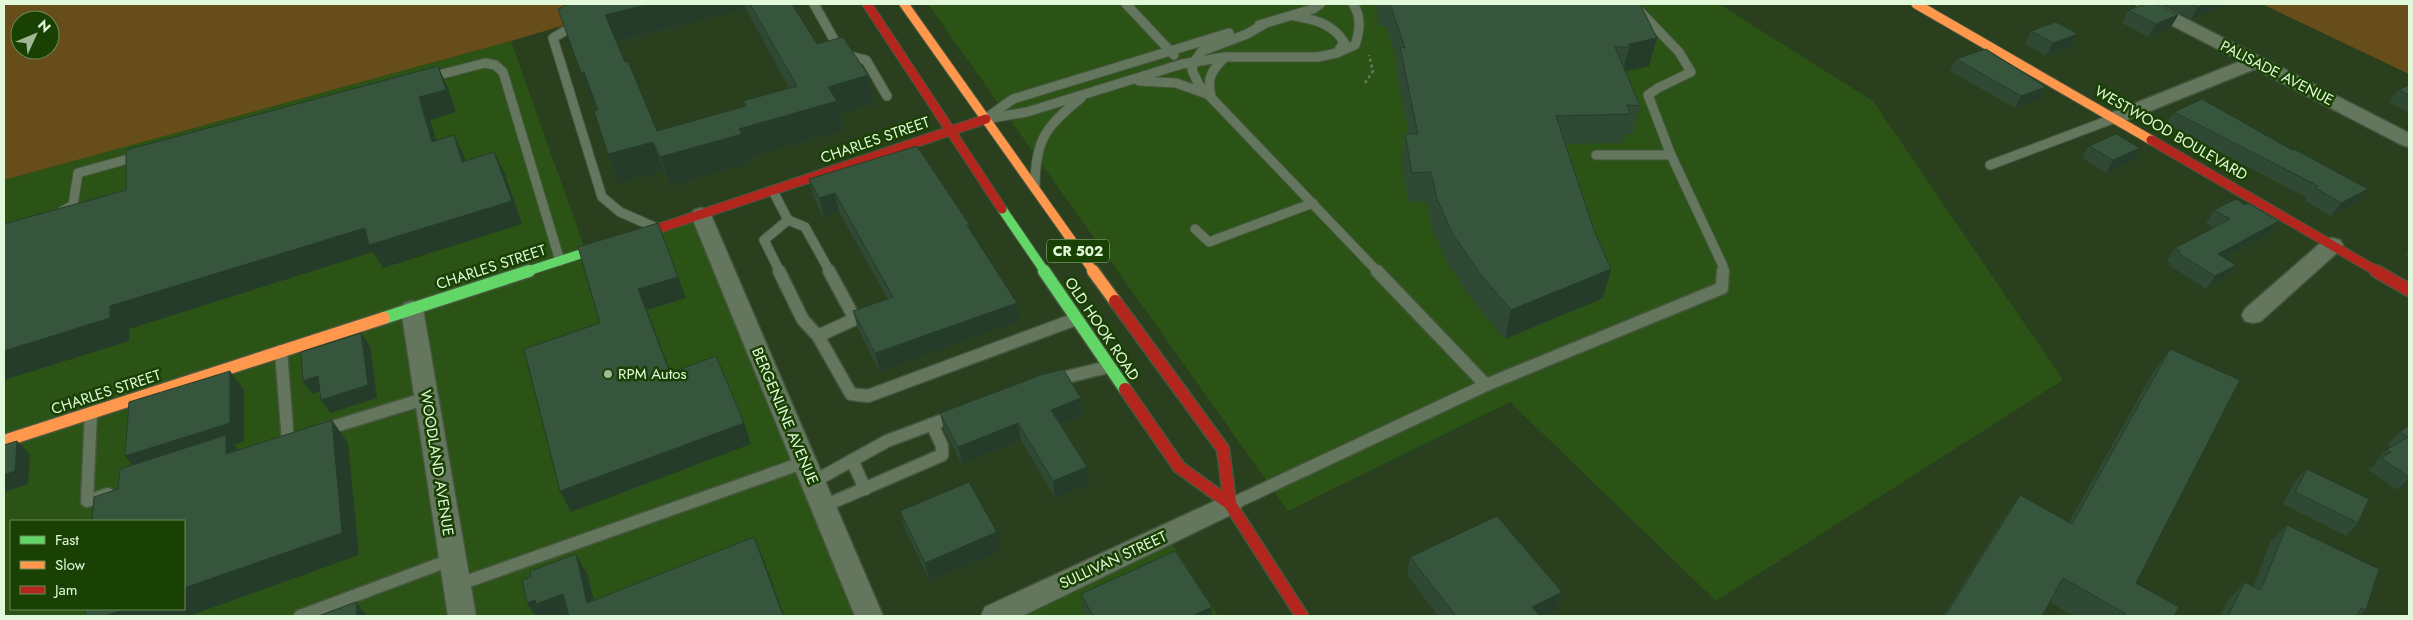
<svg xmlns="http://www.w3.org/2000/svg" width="2413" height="620" font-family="Jost,sans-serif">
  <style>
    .built { fill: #2a5315; fill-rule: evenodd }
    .green { fill: #664d1a; fill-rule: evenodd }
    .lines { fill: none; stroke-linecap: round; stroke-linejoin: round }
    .lane-far1-casing { stroke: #46573e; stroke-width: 11 }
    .lane-casing { stroke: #46573e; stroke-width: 15 }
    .street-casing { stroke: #46573e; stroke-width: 3 }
    .fast-far1-casing { stroke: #46573e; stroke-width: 11 }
    .fast-casing { stroke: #46573e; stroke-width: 15 }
    .slow-far1-casing { stroke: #46573e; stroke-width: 11 }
    .slow-casing { stroke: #46573e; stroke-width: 15 }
    .jam-far1-casing { stroke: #46573e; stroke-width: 11 }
    .jam-casing { stroke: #46573e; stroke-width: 15 }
    .path { stroke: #687761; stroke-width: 2.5; stroke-dasharray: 3 3; stroke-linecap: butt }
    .lane-far1 { stroke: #65765e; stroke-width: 9 }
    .lane { stroke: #65765e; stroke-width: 12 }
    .street { fill: #65765e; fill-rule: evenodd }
    .fast-far1 { stroke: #63d668; stroke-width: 9 }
    .fast { stroke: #63d668; stroke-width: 12 }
    .slow-far1 { stroke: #ff974d; stroke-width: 9 }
    .slow { stroke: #ff974d; stroke-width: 12 }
    .jam-far1 { stroke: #b3261e; stroke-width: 9 }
    .jam { stroke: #b3261e; stroke-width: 12 }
    .wall { fill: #2f4934; fill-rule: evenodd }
    .shaded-wall { fill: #263c2a }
    .building { fill: #37553c; stroke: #263c2a }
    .poi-dot { fill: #a1b898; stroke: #1a4104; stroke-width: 2 }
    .labels { text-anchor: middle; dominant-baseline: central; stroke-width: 5; stroke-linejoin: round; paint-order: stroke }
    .shield { fill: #1a4104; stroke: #a6c299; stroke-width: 1 }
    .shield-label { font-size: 14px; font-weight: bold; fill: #e2f9d9 }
    .street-label { font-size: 15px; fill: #e2f9d9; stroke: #1a4104 }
    .poi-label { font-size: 15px; fill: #e2f9d9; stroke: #1a4104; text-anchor: start }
  </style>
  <rect width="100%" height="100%" fill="#293f1e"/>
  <!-- built -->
  <path class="built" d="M928,4H1719L1873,101L2063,380L1716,601L1510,402L1288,511Z
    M511,41L587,255L706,216L875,616H4V180ZM11,521H184V609H11Z
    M1162,528L1218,616H982Z"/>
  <!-- green -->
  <path class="green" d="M4,4H636L511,41L4,180ZM20,20H50V50H20Z
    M2262,4H2409V74Z"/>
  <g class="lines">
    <!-- lane-far1 casing -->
    <g class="lane-far1-casing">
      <path id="lane-far1" d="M814,4L842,54L866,60L887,96
        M1126,4L1174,55
        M1633,4L1679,52L1691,72L1658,88L1648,95L1671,155L1723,266V272
        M1294,16C1315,20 1332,23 1344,42L1337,53
        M578,23L553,38L602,197L620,212L659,229
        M1266,23L1247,34L1202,51L1194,62L1192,70L1199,85L1378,272
        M1259,25L1313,9L1320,4
        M427,78L485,63L495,65L503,72L560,261
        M1139,81L1176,83L1207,94
        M1211,95C1206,78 1213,69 1225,57
        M988,117L1013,99L1229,33
        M986,119L1027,112L1182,64L1225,57H1318L1337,53L1355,45C1360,31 1362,17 1353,4
        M1596,155H1671
        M1990,165L2115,118
        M1035,186C1035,140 1046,126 1081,98
        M773,191L788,220L805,227L830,272
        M61,212L73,205L78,173L139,156
        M1195,229L1209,242L1313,203
        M780,272L764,240L788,220"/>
    </g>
    <!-- lane casing -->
    <g class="lane-casing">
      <path id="lane" d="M779,271L803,320L818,336
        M829,271L855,319L818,336L851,394L868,396L1076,319
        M1377,271L1486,385
        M281,351L288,441L296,439
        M1054,380L1108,367
        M91,413L87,501L108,494
        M323,430L427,398
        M852,460L865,489
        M813,482L887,441L954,416
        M1232,504L1486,385L1722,288L1723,271
        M824,506L942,455V446L932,424
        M457,585L805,462
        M300,616L453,559"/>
    </g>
    <!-- street casing -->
    <g class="street-casing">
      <path id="street" d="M2136,4H2157L2409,133V147L2402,145L2255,69L2122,122H2108L2105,118L2108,114L2241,61L2138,8Z
        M701,208L708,210L711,215L883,616H855L691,215L694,210Z
        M2332,238L2340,240L2343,245L2340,250L2261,321L2253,323L2245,321L2242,315L2245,309L2324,240Z
        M412,301L420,303L423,309L476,616H448L401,309L404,303Z
        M1230,494L1239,497L1243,504L1239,511L1022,616H981L985,607Z"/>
    </g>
    <!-- fast-far1 casing -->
    <g class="fast-far1-casing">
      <path id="fast-far1" d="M1002,209L1045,272
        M525,272L630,238"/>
    </g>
    <!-- fast casing -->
    <g class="fast-casing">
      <path id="fast" d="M1044,271L1125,389
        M384,318L529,271"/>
    </g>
    <!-- slow-far1 casing -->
    <g class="slow-far1-casing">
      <path id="slow-far1" d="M904,4L1094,272
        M1916,4L2151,140"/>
    </g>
    <!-- slow casing -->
    <g class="slow-casing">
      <path id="slow" d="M1093,271L1115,301
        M4,441L384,318"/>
    </g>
    <!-- jam-far1 casing -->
    <g class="jam-far1-casing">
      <path id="jam-far1" d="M867,4L1002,209
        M2151,140L2378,272
        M630,238L986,119"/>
    </g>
    <!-- jam casing -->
    <g class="jam-casing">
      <path id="jam" d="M2376,271L2409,290
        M1115,301L1223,449L1230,504
        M1125,389L1179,467L1230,504L1302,616"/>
    </g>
    <!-- path -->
    <path class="path" d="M1365,83L1373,71L1369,55"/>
    <!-- lane-far1 -->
    <use href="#lane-far1" class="lane-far1"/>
    <!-- lane -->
    <use href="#lane" class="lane"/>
    <!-- street -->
    <use href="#street" class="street"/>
    <!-- fast-far1 -->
    <use href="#fast-far1" class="fast-far1"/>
    <!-- fast -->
    <use href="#fast" class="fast"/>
    <!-- slow-far1 -->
    <use href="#slow-far1" class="slow-far1"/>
    <!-- slow -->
    <use href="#slow" class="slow"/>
    <!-- jam-far1 -->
    <use href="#jam-far1" class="jam-far1"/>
    <!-- jam -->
    <use href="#jam" class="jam"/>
  </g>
  <!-- wall -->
  <path class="wall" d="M569,4H792L817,44L868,75L874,104L840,113L843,130L749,157L751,162L670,186L664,171L620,183L608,154L598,110L594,100L592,101L581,73ZM746,9L789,88L743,101L745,107L657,131L625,62L617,42Z
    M1376,4H1640L1649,66L1626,71L1640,106L1632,134H1625L1623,143L1565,144L1594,230L1611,269L1603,298L1505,339L1475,304L1447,262L1432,228L1426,201L1408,202L1402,163L1405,134H1409L1397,75L1398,65L1386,26H1379Z
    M2165,4H2225V5L2191,19L2164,5Z
    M2128,10L2178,15L2171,27L2149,37L2122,23Z
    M2031,31L2078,34L2071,46L2046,56L2025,44Z
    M1956,59L2040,99L2015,108L1950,71Z
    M2409,85V113L2389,102L2398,90Z
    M2174,112L2292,150L2368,189L2358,202L2331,216L2305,201L2307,198L2166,124Z
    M2089,146L2133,161L2106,173L2082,158Z
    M809,179L969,224L970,229L1019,321L880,372L858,329L853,311L888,299L839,212L824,217L814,198Z
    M2214,210L2269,233L2225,258L2227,277L2206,289L2169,265L2170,263L2166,261L2175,248L2214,228L2206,223Z
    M2409,251V258L2405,256Z
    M2170,349L2136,583L2174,616H2073L2050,602L2042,616H1943L2004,518L2020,495L2069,522L2153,372Z
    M1081,398L1083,415L1060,424L1087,467L1089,484L1055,498L1021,440L962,464L944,430L940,413Z
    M2409,426V483L2397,490L2369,470L2376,464L2374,463L2386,450L2391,447L2387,445L2399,432Z
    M2307,469L2358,523L2346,536L2283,504L2295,481Z
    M900,511L1000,551L930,581L905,529Z
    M2287,525L2366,610L2359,616H2220L2228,600L2245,582L2253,587L2270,542Z
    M1410,557L1562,592L1556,610L1543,616H1438L1407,575Z
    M1081,594L1212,616H1085L1083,612Z"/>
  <!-- shaded-wall -->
  <path class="shaded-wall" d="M650,4H744L746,9L615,42L605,15Z
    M2206,4H2225V5L2191,19L2198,7Z
    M2178,15L2171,27L2149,37L2156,24Z
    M2078,34L2071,46L2046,56L2053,43Z
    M1657,38L1649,66L1623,72L1629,47V44Z
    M438,66L448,88L456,112L430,120L444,164L432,142L419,97Z
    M584,72L595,100L592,101L581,73Z
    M868,75L874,104L840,113L843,130L749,157L751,162L670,186L660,157L739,129L828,87Z
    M2046,87L2040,99L2015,108L2021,96Z
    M454,135L465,158L473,184L462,162Z
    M653,142L664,171L620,183L608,154Z
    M2140,148L2133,161L2106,173L2113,160Z
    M494,152L505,174L522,224L383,268L373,252L129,329V341L4,380V351L110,306Z
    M2368,189L2358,202L2331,216L2341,203Z
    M835,193L839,212L824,217L819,198Z
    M2279,221L2269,233L2209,267L2218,254Z
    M658,223L686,298L647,310L679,393L638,289Z
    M2236,265L2227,277L2206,289L2215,276Z
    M1611,269L1603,298L1505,339L1511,310Z
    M1017,303L1019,321L880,372L875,353Z
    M361,333L370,346L377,398L330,413L321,400Z
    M230,371L244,390V441L234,445L244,458L141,475L125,456Z
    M318,376L327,389L312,394L303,381Z
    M1081,398L1083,415L1053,427L1051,410Z
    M332,420L348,443L359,555L189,616H104L126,609H184V588Z
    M744,423L751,444L571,512L560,491Z
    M1018,423L1021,440L962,464L958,447Z
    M17,441L30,454L28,484L4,492V475Z
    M1087,467L1089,484L1055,498L1053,481Z
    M2409,478V483L2397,490Z
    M997,532L1000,551L930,581L925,563Z
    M754,537L763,558L784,616H779Z
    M576,554L588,576L597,616L587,603Z
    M1562,592L1556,610L1543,616H1529L1532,607Z
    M563,594L574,616H535L527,603L535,600Z
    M356,602L367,616H357Z
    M1212,607V616H1192Z"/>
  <!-- building -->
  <path class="building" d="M569,4H650L605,15L625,62L628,61L657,131L746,106L743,101L797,86L750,4H792L817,44L843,37L868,75L828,87L837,101L739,129L742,134L660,157L653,142L608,154L594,111L598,110L584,72L581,73L558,9L566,5Z
    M1390,4H1640L1657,38L1629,44V47H1615L1640,106L1627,105L1630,114L1556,116L1594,230L1611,269L1511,310L1481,275L1452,233L1437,199L1431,172L1412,173L1405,134H1418L1400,47L1405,48Z
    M2145,4H2156L2178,15L2156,24L2128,10Z
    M2191,4H2206L2198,7Z
    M2056,22L2078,34L2053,43L2031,31Z
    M1986,49L2046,87L2021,96L1956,59Z
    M438,66L446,90L419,97L432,142L454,135L462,162L494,152L512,201L369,245L365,228L110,306V318L4,351V224L126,190V150Z
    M2409,85V95L2398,90Z
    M2202,99L2292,150L2294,149L2368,189L2341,203L2315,188L2318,186L2174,112Z
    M2116,134L2140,148L2113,160L2089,146Z
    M917,146L969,224L967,225L1017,303L875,353L853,311L893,297L835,193L819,198L809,179Z
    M2236,199L2245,205L2248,203L2279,221L2218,254L2236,265L2215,276L2178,253L2180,251L2175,248L2230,219L2214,210Z
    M658,223L678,277L638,289L670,373L716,356L744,423L560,491L524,349L600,323L578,247Z
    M361,333L368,385L321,400L318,376L303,381L301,352Z
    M2170,349L2240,380L2136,583L2179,607L2174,616H2125L2126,614L2063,578L2042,616H1945L2020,495L2072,524Z
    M1063,369L1081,398L1051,410L1087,467L1053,481L1018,423L958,447L940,413L1041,375Z
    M230,371V423L125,456L129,402Z
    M332,420L342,533L184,588V521H92L94,497L118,489L120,469L226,435V454Z
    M2409,426V477L2381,458L2391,452L2386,450L2408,437L2399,432Z
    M17,441L15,471L4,475V445Z
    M2307,469L2369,499L2358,523L2295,492Z
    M969,482L997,532L925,563L900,511Z
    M1497,516L1562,592L1532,607L1540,616H1456L1410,557Z
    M2287,525L2379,569L2366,610L2361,608L2357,616H2228L2245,582L2260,590L2262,587Z
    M754,537L783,615L779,616H569L563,594L536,604L535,600L527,603L522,580L531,577L530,571L576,554L587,603Z
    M1175,551L1212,607L1192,616H1093L1081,594Z
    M356,602L357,616H319Z
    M86,609H126L104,616H85Z"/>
  <!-- markers -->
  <circle class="poi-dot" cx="608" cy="374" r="5"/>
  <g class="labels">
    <!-- shield labels -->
    <rect class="shield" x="1047" y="239.5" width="62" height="23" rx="4"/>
    <g class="shield-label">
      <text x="1078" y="251">CR 502</text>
    </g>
    <!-- street labels -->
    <g class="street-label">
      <text transform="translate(2277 73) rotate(27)">PALISADE AVENUE</text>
      <text transform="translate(2171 133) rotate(30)">WESTWOOD BOULEVARD</text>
      <text transform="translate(875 140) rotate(-19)">CHARLES STREET</text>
      <text transform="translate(491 267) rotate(-18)">CHARLES STREET</text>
      <text transform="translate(1102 329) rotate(56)">OLD HOOK ROAD</text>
      <text transform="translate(106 392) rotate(-18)">CHARLES STREET</text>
      <text transform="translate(785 416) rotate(67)">BERGENLINE AVENUE</text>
      <text transform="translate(437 463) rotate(81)">WOODLAND AVENUE</text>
      <text transform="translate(1113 560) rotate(-25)">SULLIVAN STREET</text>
    </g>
    <!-- poi labels -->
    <g class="poi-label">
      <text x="618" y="374">RPM Autos</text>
    </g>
  </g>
  <!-- border -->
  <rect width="2413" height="620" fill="none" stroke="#e2f9d9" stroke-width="10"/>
  <!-- legend -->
  <rect x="10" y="520" width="175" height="90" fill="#1a4104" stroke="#6a8b59"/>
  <rect x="20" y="536" width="25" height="8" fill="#63d668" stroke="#6a8b59"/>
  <text x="55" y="545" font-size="15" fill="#e2f9d9">Fast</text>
  <rect x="20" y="561" width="25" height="8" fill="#ff974d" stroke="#6a8b59"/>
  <text x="55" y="570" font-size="15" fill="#e2f9d9">Slow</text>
  <rect x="20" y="586" width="25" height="8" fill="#b3261e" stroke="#6a8b59"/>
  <text x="55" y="595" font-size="15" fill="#e2f9d9">Jam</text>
  <!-- north arrow -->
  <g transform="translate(35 35) rotate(46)"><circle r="24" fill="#1a4104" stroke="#6a8b59"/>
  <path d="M0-4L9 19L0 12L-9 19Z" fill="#a1b898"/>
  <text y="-8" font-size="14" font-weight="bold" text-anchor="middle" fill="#e2f9d9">N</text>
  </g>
</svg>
